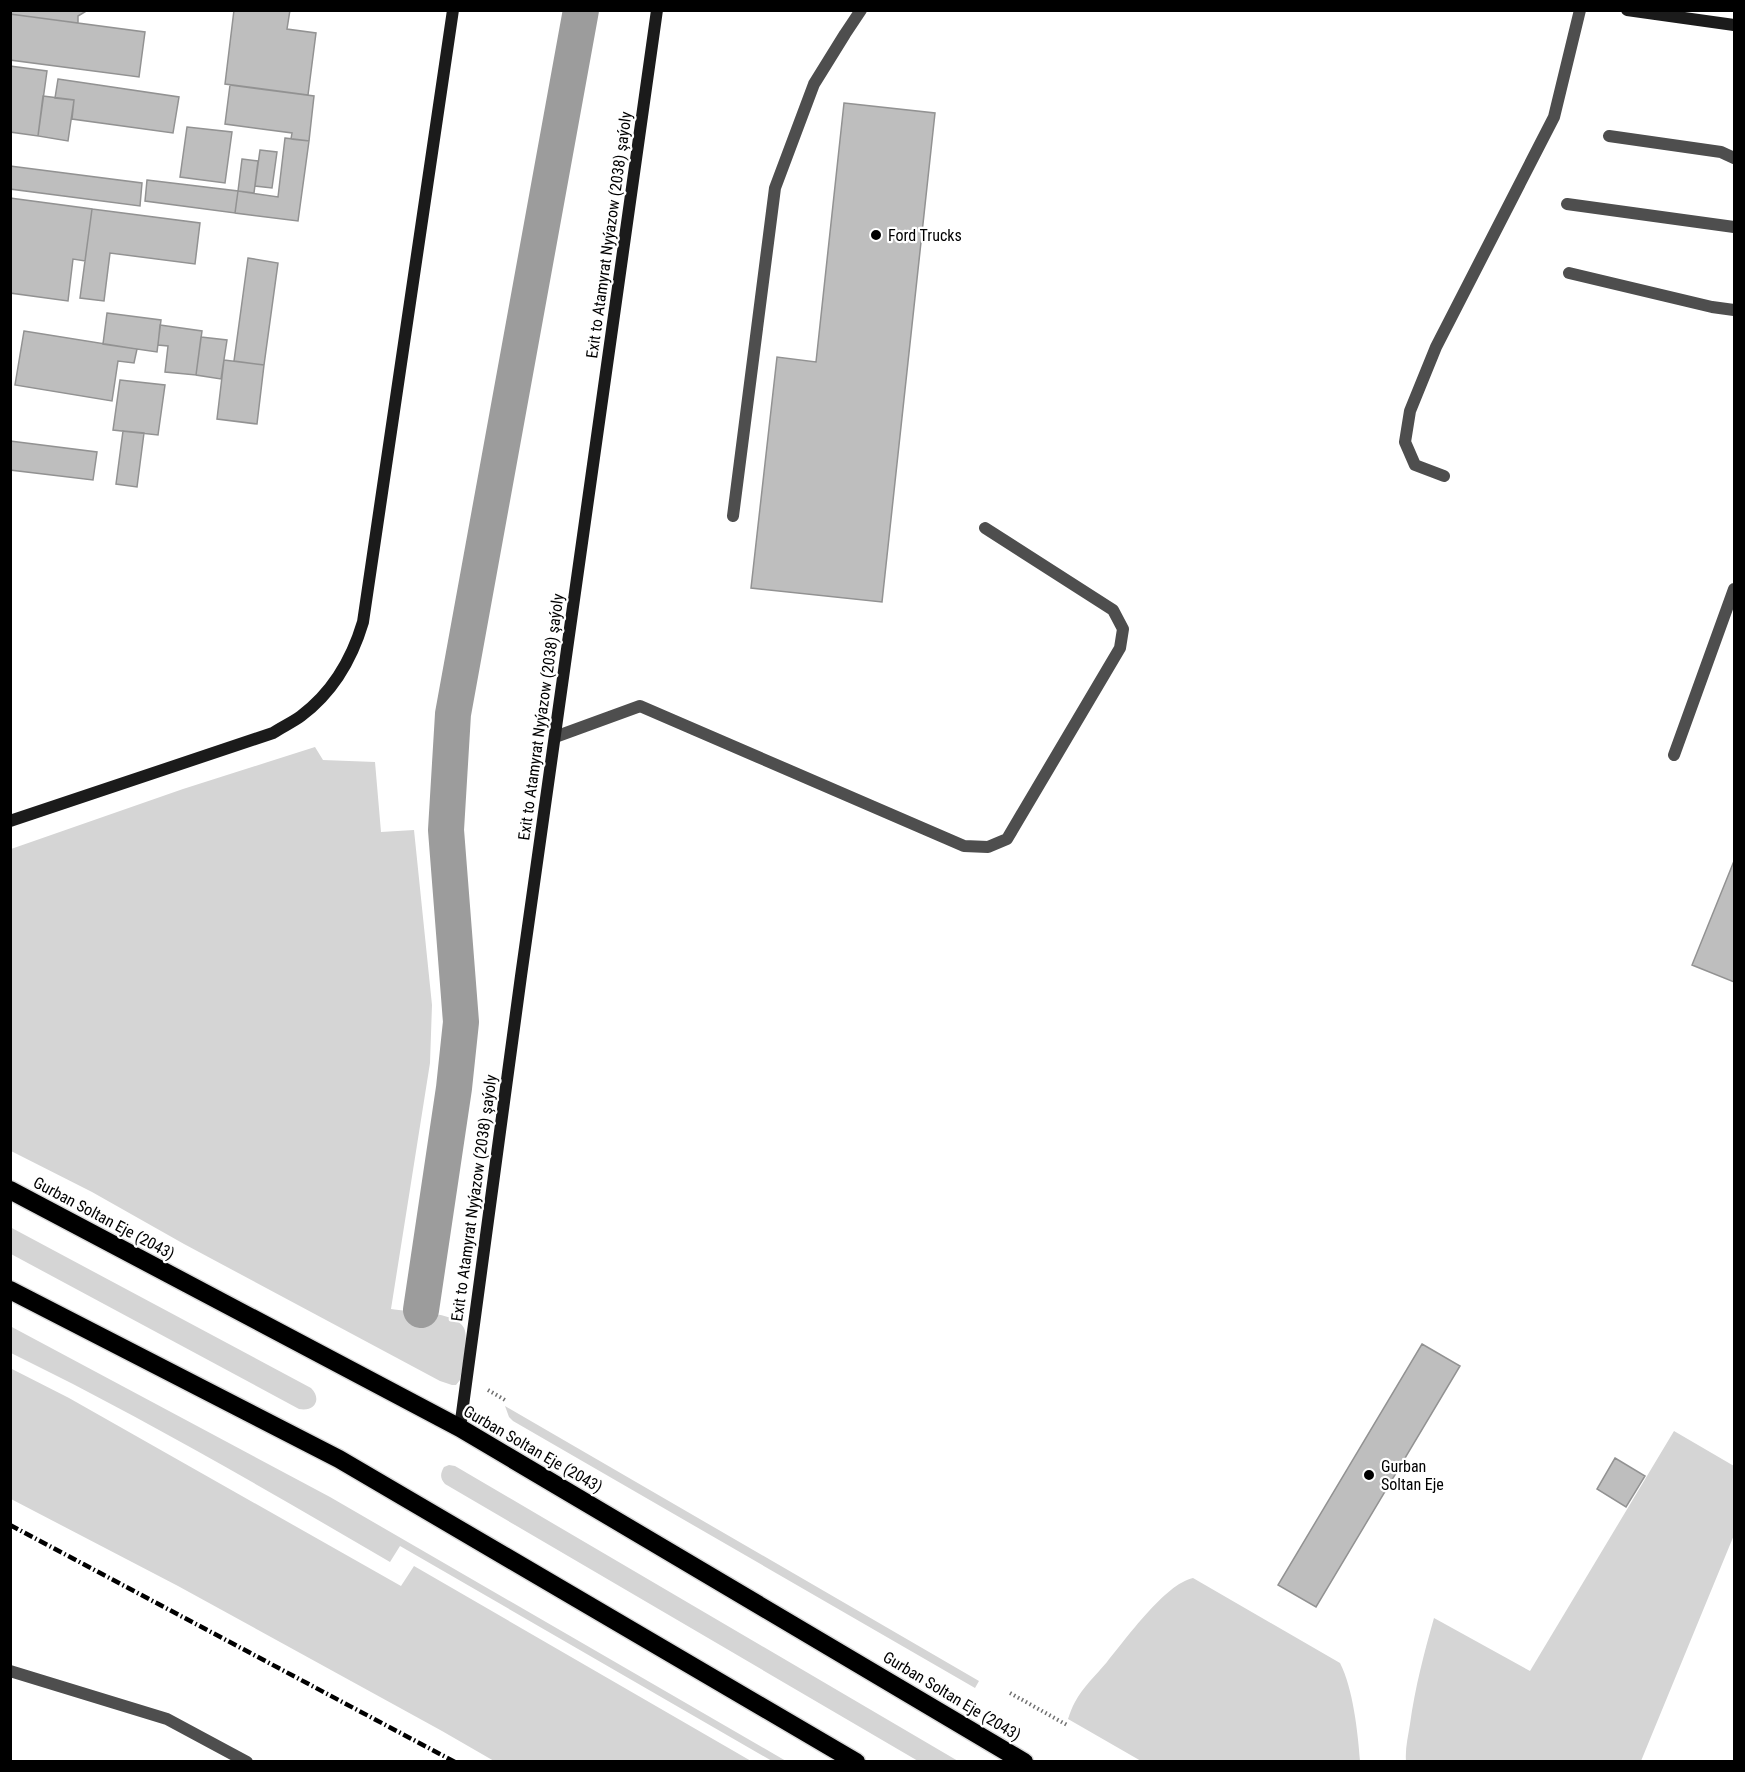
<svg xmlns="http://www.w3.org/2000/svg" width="1745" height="1772" font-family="'Roboto Condensed',sans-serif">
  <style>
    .green { fill: #d5d5d5 }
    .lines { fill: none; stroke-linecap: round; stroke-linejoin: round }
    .canal { stroke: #9c9c9c; stroke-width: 36 }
    .building { fill: #bebebe; stroke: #929292; stroke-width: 1.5 }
    .highway-casing { stroke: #dbdbdb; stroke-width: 21 }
    .path { stroke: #707070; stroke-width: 4; stroke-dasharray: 1.5 3; stroke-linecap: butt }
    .lane { stroke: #4e4e4e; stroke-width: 12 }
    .secondary { stroke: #1b1b1b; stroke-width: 12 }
    .highway { stroke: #000; stroke-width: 18 }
    .rail { stroke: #000; stroke-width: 4.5; stroke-dasharray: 9 3 1.5 3; stroke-linecap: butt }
    .poi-dot { fill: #000; stroke: #fff; stroke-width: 2 }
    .labels { text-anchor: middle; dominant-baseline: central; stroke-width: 4.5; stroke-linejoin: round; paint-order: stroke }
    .street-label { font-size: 16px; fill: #000; stroke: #fff }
    .poi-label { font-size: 16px; fill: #000; stroke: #fff; text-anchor: start }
  </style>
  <rect width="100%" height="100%" fill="#fff"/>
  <!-- green -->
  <path class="green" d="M315,747L323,760L375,762L381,832L414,830L432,1005L430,1063L391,1309C408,1312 456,1311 464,1328C469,1338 462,1368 460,1380L456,1385H452L440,1381L184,1244L92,1192L11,1151V849L183,789Z
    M10,1227L311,1388C322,1399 315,1412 299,1409L11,1254Z
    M10,1326L330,1497L786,1761H772L400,1546L390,1562C265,1489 140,1416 11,1353Z
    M10,1368L69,1398L401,1586L414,1566L751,1761H494L442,1731L178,1586L11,1499Z
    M505,1406L979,1681L975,1688L513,1421L509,1417Z
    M1674,1431L1734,1466V1535L1641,1761H1406C1405,1749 1408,1737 1410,1724C1415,1688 1424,1653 1434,1618L1530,1671Z
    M449,1465L455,1466L958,1761H918L445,1484C440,1478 440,1474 444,1467Z
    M1193,1578L1340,1663C1353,1688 1358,1733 1360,1761H1141L1068,1719C1070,1713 1072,1707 1075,1702C1083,1687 1096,1675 1107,1662C1126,1639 1165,1584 1193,1578Z"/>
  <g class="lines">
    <!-- canal -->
    <path class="canal" d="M421,1310L454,1088L461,1022L446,830L453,714L581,10"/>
  </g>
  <!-- building -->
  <path class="building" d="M10,10H88L78,16V23L10,14Z
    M234,10H290L287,29L316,33L308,95L225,84Z
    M10,14L145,32L139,77L10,60Z
    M10,66L47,71L38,136L10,132Z
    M58,79L179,97L173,133L72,119L74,100L55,98Z
    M230,85L314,96L309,141L291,139L292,133L225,124Z
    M43,96L74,100L68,141L38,136Z
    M844,103L935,113L882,602L751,588L777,357L816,362Z
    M187,127L232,132L225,183L180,177Z
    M285,138L309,141L298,221L235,213L238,191L278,197Z
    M260,150L277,152L272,188L255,186Z
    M242,159L258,161L254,193L238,191Z
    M10,166L142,183L140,206L10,189Z
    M147,180L238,191L235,213L145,201Z
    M10,198L92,209L85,261L73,259L68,301L10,293Z
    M92,209L200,223L195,264L110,253L104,301L80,298Z
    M248,258L278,263L264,365L234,361Z
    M107,313L161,320L157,352L103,344Z
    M160,325L202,331L196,375L165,372L168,346L158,345Z
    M24,331L137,349L134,363L118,361L112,401L15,385Z
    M201,337L227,340L221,379L196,375Z
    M224,360L264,365L257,424L217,419Z
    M120,380L165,385L158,435L113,430Z
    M123,431L144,433L137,487L116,484Z
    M10,441L97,452L93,480L10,470Z
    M1734,861V982L1692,965Z
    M1422,1344L1460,1366L1316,1607L1278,1585Z
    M1615,1458L1645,1476L1626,1507L1597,1489Z"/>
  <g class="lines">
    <!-- highway casing -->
    <g class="highway-casing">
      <path id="highway" d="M10,1190L460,1428L1024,1762
        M10,1290L339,1459L856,1762"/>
    </g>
    <!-- path -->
    <path class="path" d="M488,1390L505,1400
      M1010,1693L1067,1725"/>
    <!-- lane -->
    <path class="lane" d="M1609,136L1721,152L1734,158
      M1567,204L1734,227
      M1569,273L1712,307L1734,310
      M1444,476L1415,465L1405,442L1410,411L1436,347L1554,117L1580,10
      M733,516L775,188L814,84L845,34L861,10
      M555,737L640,706L964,846L988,847L1007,839L1120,648L1123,629L1113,610L985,528
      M1674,755L1734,589
      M10,1671L167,1719L247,1762"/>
    <!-- secondary -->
    <path class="secondary" d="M1627,10L1734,25
      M10,821L273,733C282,727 293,722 301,716C333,692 352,659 363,622L453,10
      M460,1428L521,976L657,10"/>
    <!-- highway -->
    <use href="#highway" class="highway"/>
    <!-- rail -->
    <path class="rail" d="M10,1525L455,1762"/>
  </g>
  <!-- markers -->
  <g class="poi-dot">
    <circle cx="876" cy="235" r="6"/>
    <circle cx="1369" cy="1475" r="6"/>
  </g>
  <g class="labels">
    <!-- street labels -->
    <g class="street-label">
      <text transform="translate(609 235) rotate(-82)">Exit to Atamyrat Nyýazow (2038) şaýoly</text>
      <text transform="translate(541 717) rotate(-82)">Exit to Atamyrat Nyýazow (2038) şaýoly</text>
      <text transform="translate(474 1198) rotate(-82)">Exit to Atamyrat Nyýazow (2038) şaýoly</text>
      <text transform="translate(104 1218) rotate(28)">Gurban Soltan Eje (2043)</text>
      <text transform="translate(533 1449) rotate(30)">Gurban Soltan Eje (2043)</text>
      <text transform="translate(952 1696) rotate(31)">Gurban Soltan Eje (2043)</text>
    </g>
    <!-- poi labels -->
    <g class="poi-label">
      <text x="888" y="235">Ford Trucks</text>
      <text x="1381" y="1466">Gurban<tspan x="1381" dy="18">Soltan Eje</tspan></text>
    </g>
  </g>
  <!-- border -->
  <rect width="1745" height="1772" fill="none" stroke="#000000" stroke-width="24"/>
</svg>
